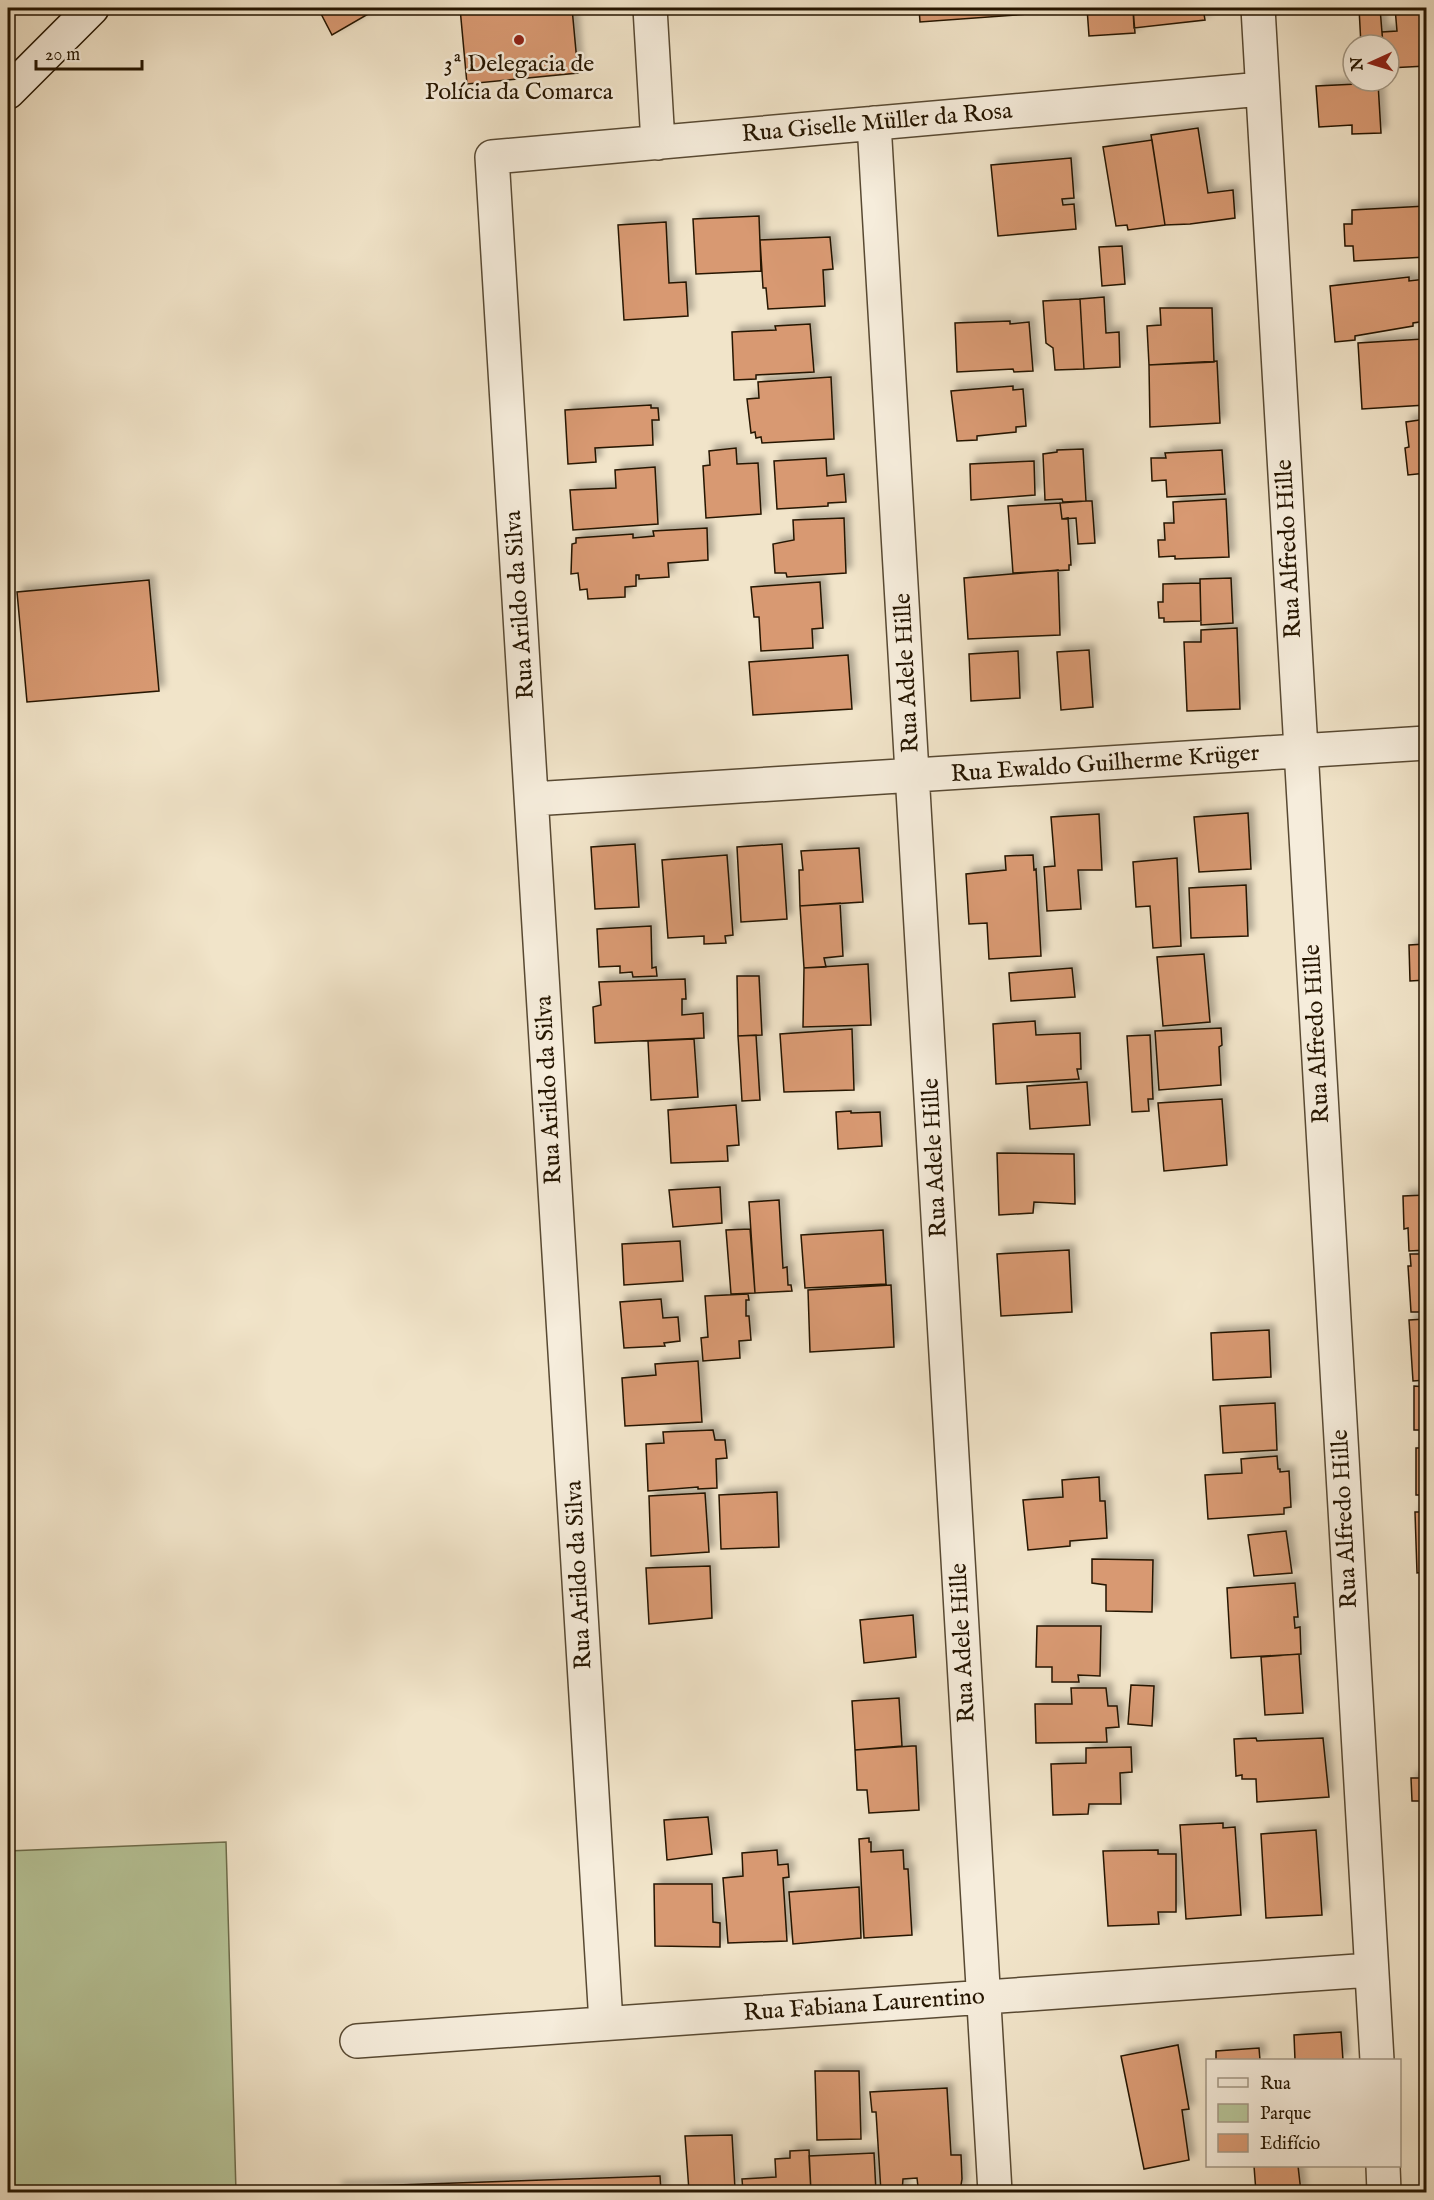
<svg xmlns="http://www.w3.org/2000/svg" width="1434" height="2200" font-family="'IM FELL English',serif">
  <style>
    .green { fill: #b7c599; stroke: #6e6d4c; stroke-width: 1.5 }
    .building { fill: #d89972; stroke: #251500; stroke-width: 1.5; filter: url(#shadow) }
    .lines { fill: none; stroke-linecap: round; stroke-linejoin: round }
    .street-casing { stroke: #584932; stroke-width: 36 }
    .secondary-casing { stroke: #251500; stroke-width: 36 }
    .street { stroke: #f6eddc; stroke-width: 33 }
    .secondary { stroke: #f6eddc; stroke-width: 33 }
    .poi-dot { fill: #8f2418; stroke: #f6eddc; stroke-width: 2 }
    .labels { text-anchor: middle; dominant-baseline: central; stroke-width: 5; stroke-linejoin: round; paint-order: stroke }
    .poi-label { font-size: 24px; fill: #251500; stroke: #f6eddc }
    .street-label { font-size: 24px; fill: #251500; stroke: #f6eddc }
  </style>
  <defs>
    <filter id="shadow"><feDropShadow dx="5.5" dy="-5.5" stdDeviation="3" flood-color="#0004"/></filter>
  </defs>
  <rect width="100%" height="100%" fill="#f1e4c9"/>
  <filter id="stains"><feTurbulence type="fractalNoise" baseFrequency=".00333" numOctaves="4"/><feColorMatrix values="0 0 0 0 .2 0 0 0 0 .09 0 0 0 0 .02 0 0 0 .5 -.17"/></filter>
  <radialGradient id="worn" r=".72"><stop offset=".6" stop-color="#630" stop-opacity="0"/><stop offset="1" stop-color="#630" stop-opacity=".3"/></radialGradient>
  <!-- green -->
  <path class="green" d="M226,1842L236,2192H8V1851Z"/>
  <!-- building -->
  <path class="building" d="M318,8H367L370,13L332,35Z
    M460,8H572L578,73L467,84Z
    M919,8H1042V13L920,22Z
    M1087,8H1133L1135,33L1089,36Z
    M1133,8H1203L1205,20L1134,28Z
    M1359,8H1380L1383,45H1361Z
    M1395,8H1426V66L1389,68V45H1383L1382,32L1397,31Z
    M1378,83L1381,133L1352,134V125L1319,127L1316,86Z
    M1198,128L1208,193L1233,190L1235,218L1190,224L1165,225L1151,135Z
    M1152,140L1165,225L1128,230L1127,225L1116,226L1103,147Z
    M1071,158L1074,198L1062,199L1063,205L1074,204L1076,229L998,236L991,165Z
    M1426,206V257L1354,261L1353,246H1345L1344,224H1352V210Z
    M759,216L761,271L696,274L693,219Z
    M666,222L669,283L686,282L688,316L624,320L618,225Z
    M830,237L833,269L823,270L825,306L768,309L766,288H763L760,240Z
    M1122,246L1125,284L1102,286L1099,247Z
    M1409,277V281L1426,279V321L1413,323V326L1355,336V340L1335,342L1330,286Z
    M1104,297L1106,333L1119,332L1120,367L1084,369L1080,299Z
    M1080,299L1084,369L1055,370L1053,348L1046,343L1043,301Z
    M1160,308H1212L1214,362L1149,365L1147,326L1161,325Z
    M1010,321V324L1029,322L1033,371L1014,372L1013,369L957,372L955,323Z
    M810,324L814,372L756,375V379L734,380L732,332L776,330L775,326Z
    M1423,339L1426,405L1362,409L1358,343Z
    M1217,361L1220,423L1150,427L1149,365Z
    M831,377L834,439L762,443L761,437L756,438L755,432L751,433L747,399L759,398L758,382Z
    M1013,386V390L1023,389L1026,426L1016,427V432L977,436V440L957,441L951,391Z
    M651,405V408H658L659,420H652L653,445L595,448L596,462L568,464L565,410Z
    M1426,419V473L1408,475L1405,448L1409,447L1406,422Z
    M736,448L737,464L758,463L761,514L706,518L703,466L710,465L709,451Z
    M1083,449L1086,501L1063,502L1062,499L1045,500L1043,454L1057,452V450Z
    M1222,450L1225,494L1167,497L1166,480L1152,481L1151,458H1166L1165,453Z
    M826,458L827,476L844,474L846,502L828,503V506L777,509L774,461Z
    M1034,461L1035,495L971,500L970,464Z
    M655,467L658,524L573,530L570,490L616,488L615,470Z
    M1226,499L1229,557L1175,559V556L1159,557L1158,540H1165L1164,523H1174L1173,502Z
    M1086,501H1092L1095,543L1078,544L1076,518L1062,519L1060,503Z
    M1060,503L1062,519L1068,518L1071,565H1069V570L1013,573L1008,506Z
    M844,518L846,573L787,577L786,573H775L773,544L794,540L793,520Z
    M707,528L708,560L668,563L669,577L639,579V575H636V586L625,587V597L588,599L587,589L580,590L578,573L571,574L572,544L576,543V538L633,534V538L654,536L653,531Z
    M1058,570L1060,635L968,639L964,578Z
    M1231,578L1233,623L1201,625L1200,579Z
    M149,580L159,691L27,702L17,592Z
    M820,582L823,628L812,629L813,648L761,651L759,617H754L751,587Z
    M1200,583L1201,621L1164,622V618H1159L1158,602H1163V584Z
    M1237,628L1240,709L1187,711L1184,642H1201V630Z
    M1089,650L1093,707L1061,710L1057,652Z
    M1018,651L1020,698L971,701L969,654Z
    M848,655L852,709L753,715L749,662Z
    M1248,813L1251,869L1199,872L1194,817Z
    M1099,814L1102,870H1078L1081,909L1047,911L1044,867L1055,866L1051,817Z
    M635,844L639,907L595,909L591,847Z
    M782,844L787,919L741,922L737,847Z
    M859,848L863,902L800,906L799,870H803L801,851Z
    M727,855L733,935L725,936L726,943L704,944V936L668,938L662,860Z
    M1033,855L1034,870L1036,869L1041,956L989,959L987,923L969,924L966,874L1006,870L1005,856Z
    M1177,858L1181,946L1153,948L1150,906L1136,907L1133,862Z
    M1246,885L1248,936L1191,938L1189,888Z
    M840,903L843,956L824,958L826,967L804,968L800,906Z
    M651,926L652,968L656,967L657,976L633,977L632,972L620,973V966L599,967L597,929Z
    M1426,944V980L1410,981L1409,945Z
    M1204,954L1210,1022L1163,1026L1157,957Z
    M868,964L871,1025L803,1027L804,968Z
    M1072,968L1075,997L1011,1001L1009,973Z
    M737,976H759L762,1035L738,1036Z
    M685,979L686,999H682V1015L703,1013L704,1038L595,1043L593,1007L601,1005L599,982Z
    M1035,1021L1036,1035L1080,1033L1081,1069H1077L1079,1079L996,1084L993,1024Z
    M1221,1028L1222,1045L1219,1047L1221,1085L1159,1090L1155,1031Z
    M852,1029L854,1090L784,1092L780,1034Z
    M756,1035L760,1100L742,1101L738,1036Z
    M1150,1035L1153,1099H1148L1149,1111L1132,1112L1127,1036Z
    M694,1039L698,1097L651,1100L648,1041Z
    M1087,1082L1090,1125L1030,1129L1027,1086Z
    M1222,1099L1227,1165L1164,1171L1158,1103Z
    M736,1105L739,1145L727,1146L728,1161L671,1163L668,1110Z
    M851,1111V1113L880,1112L882,1146L838,1149L836,1112Z
    M997,1153L1074,1154L1075,1204L1034,1202L1033,1213L999,1215Z
    M720,1187L722,1223L673,1227L669,1190Z
    M1426,1195V1250L1409,1251L1408,1228L1404,1229L1403,1196Z
    M779,1200L783,1268L787,1267L788,1285H791L792,1291L755,1293L749,1202Z
    M750,1229L755,1293L731,1294L726,1230Z
    M883,1230L886,1284L805,1288L801,1235Z
    M680,1241L683,1281L624,1285L622,1244Z
    M1069,1250L1072,1312L1001,1316L997,1254Z
    M1410,1254H1426V1312H1411L1408,1266H1411Z
    M891,1285L894,1347L810,1352L808,1290Z
    M748,1294L749,1300H746V1316H749L751,1340L739,1341L740,1358L703,1361L701,1338L708,1337L705,1296Z
    M661,1299L663,1318L678,1317L680,1341L664,1343L665,1346L624,1348L620,1302Z
    M1426,1319V1380L1413,1381L1409,1320Z
    M1269,1330L1271,1377L1213,1380L1211,1333Z
    M698,1361L702,1422L625,1426L622,1378L656,1375L655,1364Z
    M1414,1386L1426,1387V1430H1414Z
    M1275,1403L1277,1450L1223,1453L1220,1406Z
    M713,1430L715,1440H725L727,1458L716,1459L717,1488L698,1489V1487L648,1491L646,1444L664,1443L663,1432Z
    M1416,1448H1426V1495H1416Z
    M1277,1456L1278,1469H1280V1472L1289,1471L1291,1507L1284,1508V1514L1208,1519L1205,1475L1242,1473L1241,1459Z
    M1099,1477L1100,1501H1105L1107,1538L1070,1541V1546L1028,1550L1023,1500L1063,1497L1062,1480Z
    M777,1492L779,1547L721,1549L719,1495Z
    M705,1493L709,1552L651,1556L649,1496Z
    M1415,1512H1426V1572L1417,1573Z
    M1286,1531L1292,1573L1254,1576L1248,1535Z
    M1092,1559L1153,1560L1152,1612L1106,1611V1585L1092,1583Z
    M710,1566L712,1618L649,1624L646,1568Z
    M1295,1583L1298,1617H1294L1295,1628L1300,1627L1301,1654L1231,1658L1227,1588Z
    M1423,1591H1426V1635Z
    M913,1615L916,1657L864,1663L860,1620Z
    M1037,1626H1101L1100,1676L1078,1675L1079,1682H1052V1667H1036Z
    M1299,1654L1303,1713L1265,1715L1261,1657Z
    M1131,1685L1154,1686L1152,1726L1128,1724Z
    M1071,1688H1106L1108,1706H1117L1119,1727L1106,1728L1107,1742L1036,1743L1035,1704H1072Z
    M899,1698L902,1746L855,1750L852,1701Z
    M1256,1738L1257,1741L1323,1738L1329,1797L1257,1802L1256,1779H1242V1775L1236,1776L1234,1739Z
    M912,1746H916L919,1810L869,1813L867,1790H857L855,1750Z
    M1131,1747L1132,1772L1120,1773L1121,1804H1089L1088,1814L1053,1815L1051,1764L1086,1763V1748Z
    M1411,1778H1426V1801H1412Z
    M708,1817L712,1854L667,1860L664,1820Z
    M1223,1823V1828L1235,1827L1241,1915L1186,1919L1180,1825Z
    M1316,1830L1322,1915L1266,1918L1261,1834Z
    M869,1838V1842H871V1852L903,1850L904,1869H908L912,1935L864,1938L859,1839Z
    M777,1850L778,1865L788,1864L789,1877L783,1878L787,1941L728,1943L723,1878L743,1876L742,1853Z
    M1158,1850V1854H1176V1912H1158L1159,1924L1108,1926L1103,1851Z
    M654,1884H712L713,1922L720,1923V1947L655,1946Z
    M859,1887L861,1938L793,1944L789,1892Z
    M1341,2032L1343,2060H1295L1294,2035Z
    M1178,2045L1189,2109L1182,2110L1189,2160L1144,2169L1121,2056Z
    M1259,2048L1260,2060H1216V2051Z
    M815,2071H859L861,2139L817,2140Z
    M947,2088L951,2155H961L962,2179L960,2191L940,2192L939,2186L918,2187L917,2178L903,2179L902,2192H881L876,2112H872L870,2092Z
    M732,2135L735,2189L689,2191L685,2136Z
    M809,2150L811,2192H743L742,2179L776,2177L775,2159L790,2158V2151Z
    M874,2153L876,2192H811L809,2156Z
    M1254,2166H1298L1301,2192H1256Z
    M660,2176L661,2192H337V2187Z"/>
  <g class="lines">
    <!-- street casing -->
    <g class="street-casing">
      <path id="street" d="M650,8L658,143
        M1258,8L1377,2060
        M874,123L995,2192
        M532,799L1426,743
        M606,2023L492,157L1262,89
        M357,2041L1371,1970
        M1383,2166L1384,2192"/>
    </g>
    <!-- secondary casing -->
    <g class="secondary-casing">
      <path id="secondary" d="M8,92L92,8"/>
    </g>
    <!-- street -->
    <use href="#street" class="street"/>
    <!-- secondary -->
    <use href="#secondary" class="secondary"/>
  </g>
  <!-- markers -->
  <circle class="poi-dot" cx="519" cy="40" r="6"/>
  <g class="labels">
    <!-- poi labels -->
    <g class="poi-label">
      <text x="519" y="64">3ª Delegacia de<tspan x="519" dy="28">Polícia da Comarca</tspan></text>
    </g>
    <!-- street labels -->
    <g class="street-label">
      <text transform="translate(877 123) rotate(-5)">Rua Giselle Müller da Rosa</text>
      <text transform="translate(1289 549) rotate(-93)">Rua Alfredo Hille</text>
      <text transform="translate(520 605) rotate(-94)">Rua Arildo da Silva</text>
      <text transform="translate(907 673) rotate(-93)">Rua Adele Hille</text>
      <text transform="translate(1105 764) rotate(-4)">Rua Ewaldo Guilherme Krüger</text>
      <text transform="translate(1317 1034) rotate(-93)">Rua Alfredo Hille</text>
      <text transform="translate(549 1090) rotate(-93)">Rua Arildo da Silva</text>
      <text transform="translate(935 1158) rotate(-93)">Rua Adele Hille</text>
      <text transform="translate(1345 1519) rotate(-93)">Rua Alfredo Hille</text>
      <text transform="translate(579 1575) rotate(-93)">Rua Arildo da Silva</text>
      <text transform="translate(963 1643) rotate(-93)">Rua Adele Hille</text>
      <text transform="translate(864 2005) rotate(-4)">Rua Fabiana Laurentino</text>
    </g>
  </g>
  <!-- margin -->
  <rect width="1434" height="2200" fill="none" stroke="#f1e4c9" stroke-width="30"/>
  <rect x="9" y="9" width="1416" height="2182" fill="none" stroke="#251500" stroke-width="3"/>
  <rect x="15" y="15" width="1404" height="2170" fill="none" stroke="#251500" stroke-width="1.5"/>
  <!-- legend -->
  <rect x="1206" y="2059" width="195" height="108" fill="#f6eddc" stroke="#a29784" stroke-width="1.5"/>
  <rect x="1218" y="2078" width="30" height="9" fill="#f6eddc" stroke="#a29784" stroke-width="1.5"/>
  <text x="1260" y="2089" font-size="18" fill="#251500">Rua</text>
  <rect x="1218" y="2104" width="30" height="18" fill="#b7c599" stroke="#a29784" stroke-width="1.5"/>
  <text x="1260" y="2119" font-size="18" fill="#251500">Parque</text>
  <rect x="1218" y="2134" width="30" height="18" fill="#d89972" stroke="#a29784" stroke-width="1.5"/>
  <text x="1260" y="2149" font-size="18" fill="#251500">Edifício</text>
  <!-- north arrow -->
  <g transform="translate(1371 63) rotate(266)"><circle r="28" fill="#f6eddc" stroke="#a29784" stroke-width="1.5"/>
  <path d="M0-4.5L10 22L0 15L-10 22Z" fill="#8f2418"/>
  <text y="-9" font-size="16" font-weight="bold" text-anchor="middle" fill="#251500">N</text>
  </g>
  <!-- scale -->
  <path d="M36 60v9h106v-9" fill="none" stroke="#251500" stroke-width="3"/>
  <text x="45" y="60" font-size="18" fill="#251500" stroke="#f6eddc" stroke-width="4.5" paint-order="stroke">20 m</text>
  <rect width="100%" height="100%" filter="url(#stains)"/>
  <rect width="100%" height="100%" fill="url(#worn)"/>
</svg>
